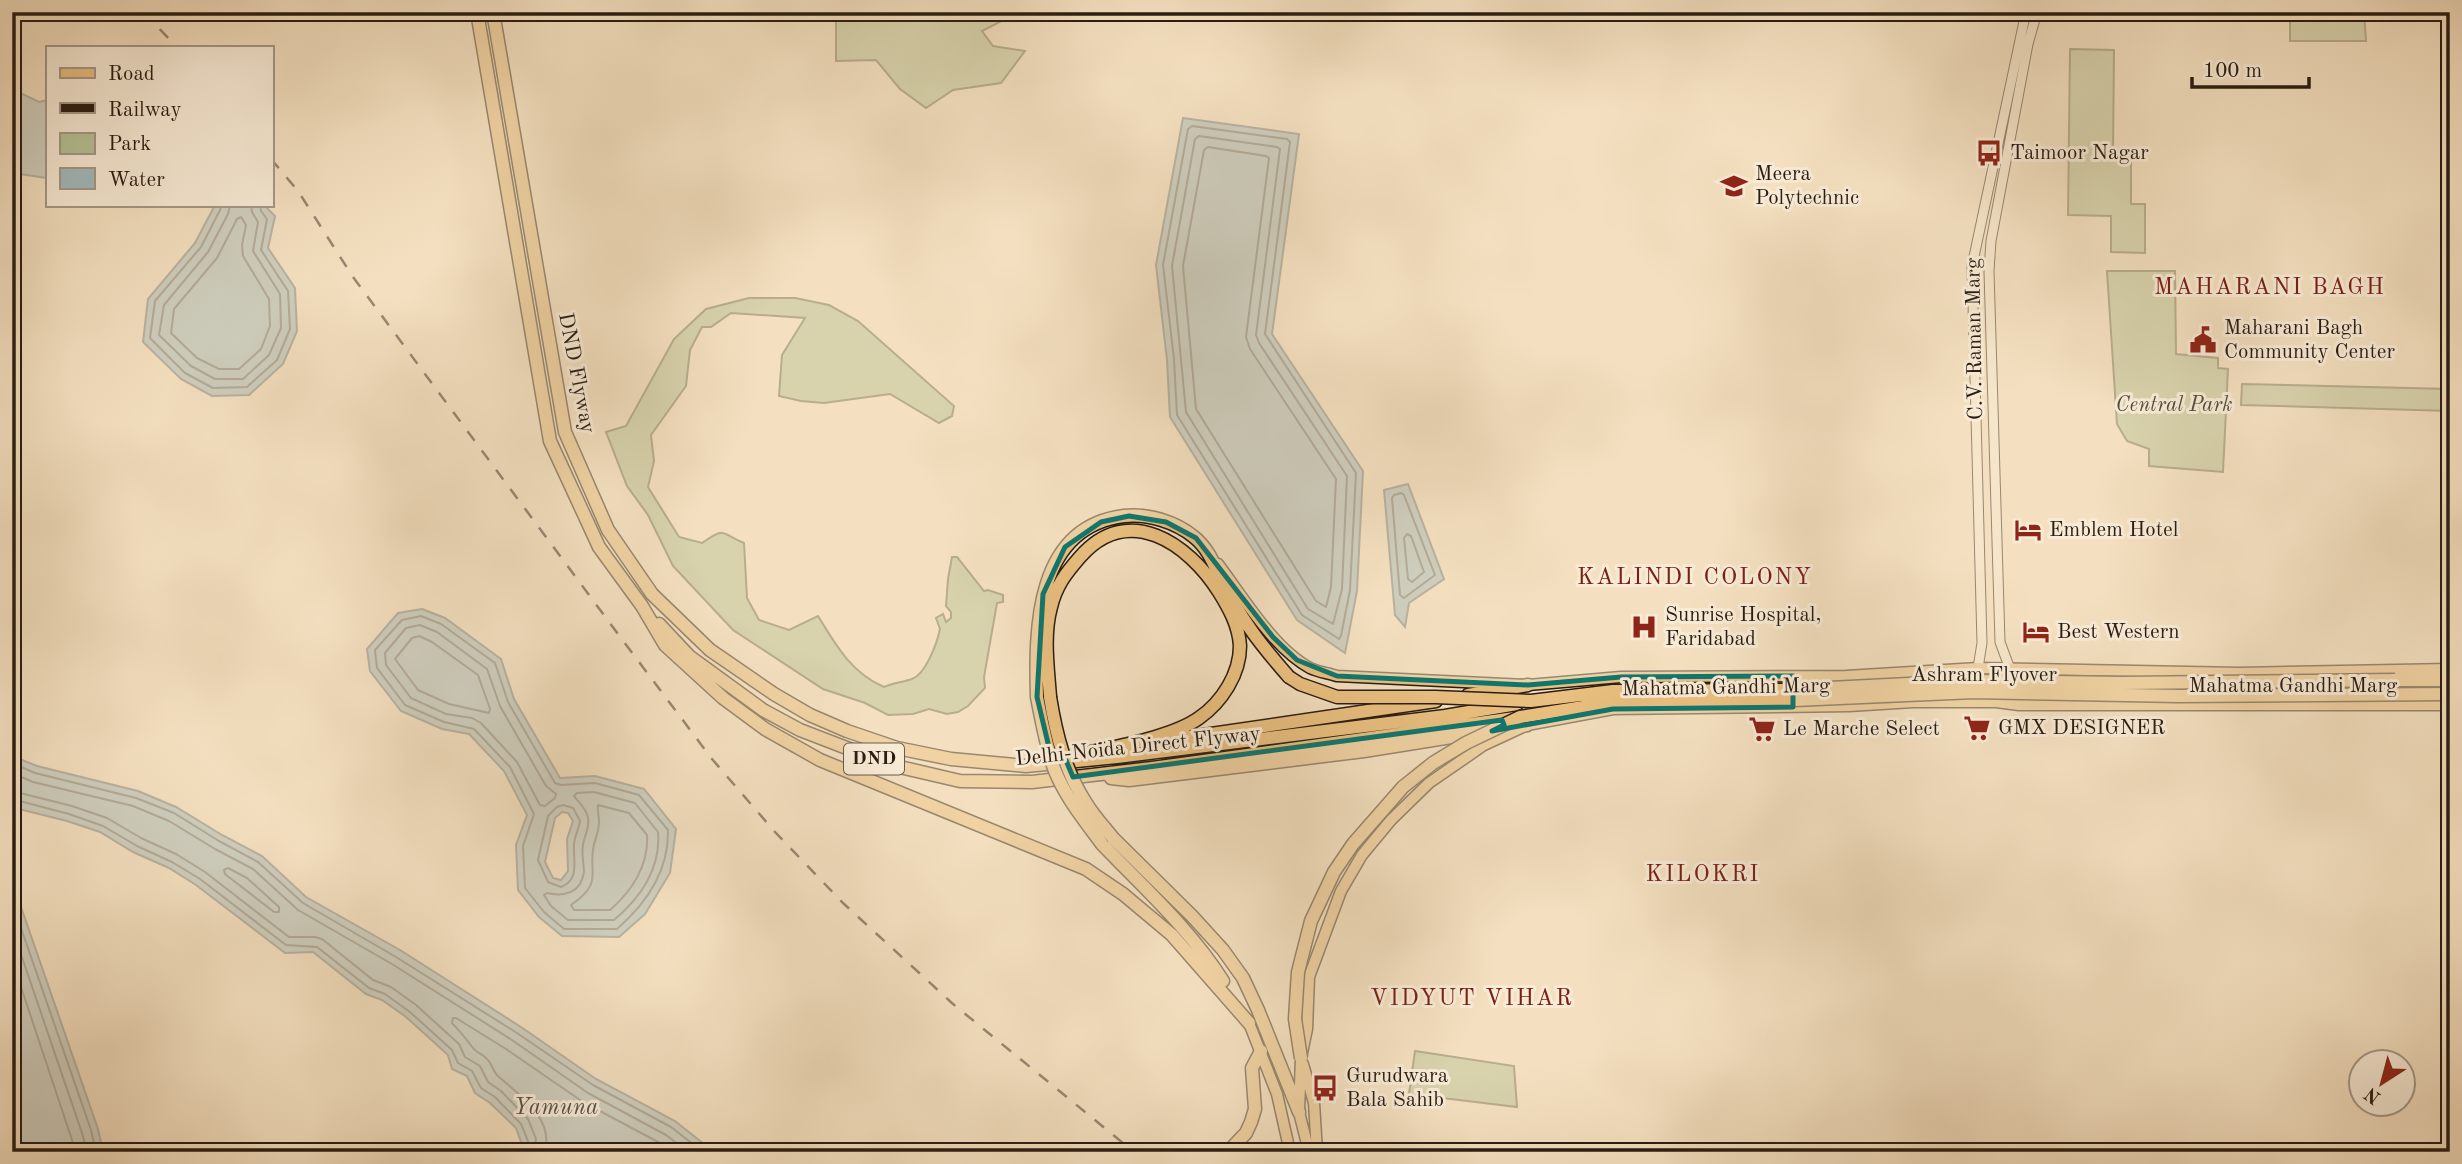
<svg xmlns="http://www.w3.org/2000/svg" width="2462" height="1164" font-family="'Old Standard TT',serif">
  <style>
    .green { fill: #b5c397; stroke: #6f7055; stroke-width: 2 }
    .water { fill: #a2babe; stroke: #727b7a; stroke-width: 2; fill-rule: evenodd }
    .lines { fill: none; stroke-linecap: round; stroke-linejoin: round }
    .shore { stroke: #666b68; stroke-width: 2 }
    .secondary-casing { stroke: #291c13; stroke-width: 11 }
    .primary-casing { stroke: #291c13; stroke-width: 13 }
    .highway-casing { stroke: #291c13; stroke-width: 15 }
    .secondary { stroke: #f8ebd6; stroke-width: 9 }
    .primary { stroke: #eac080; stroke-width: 10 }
    .highway { stroke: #eac080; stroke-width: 12 }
    .rail { stroke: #291c13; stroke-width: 2.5; stroke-dasharray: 12 12; stroke-linecap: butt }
    .highway-bridge-casing { stroke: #291c13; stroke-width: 15; stroke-linecap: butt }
    .highway-bridge { stroke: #eac080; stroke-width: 12 }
    .marked { fill: none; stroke: #0f766e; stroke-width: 5; stroke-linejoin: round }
    .labels { text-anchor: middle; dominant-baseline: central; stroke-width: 6; stroke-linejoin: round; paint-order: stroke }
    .shield { fill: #f8ebd6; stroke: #675a4e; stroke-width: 2 }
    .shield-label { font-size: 19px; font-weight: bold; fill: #291c13 }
    .poi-label { font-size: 21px; fill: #291c13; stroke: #f8ebd6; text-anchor: start }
    .street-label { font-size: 21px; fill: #291c13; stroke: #f8ebd6 }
    .park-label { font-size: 21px; font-style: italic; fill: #534e3b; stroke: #f8ebd6 }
    .neighbourhood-label { font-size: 23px; letter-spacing: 2px; fill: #7a1f14; stroke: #f8ebd6 }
    .water-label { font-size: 23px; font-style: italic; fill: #53534f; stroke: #f8ebd6 }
  </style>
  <rect width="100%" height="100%" fill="#f4e0c0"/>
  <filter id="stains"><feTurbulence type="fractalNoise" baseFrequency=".00286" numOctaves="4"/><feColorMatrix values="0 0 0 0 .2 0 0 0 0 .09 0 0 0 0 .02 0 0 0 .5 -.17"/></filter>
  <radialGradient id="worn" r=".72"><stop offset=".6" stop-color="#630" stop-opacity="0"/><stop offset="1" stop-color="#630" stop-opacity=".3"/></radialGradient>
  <!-- green -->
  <path class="green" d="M836,12H1030L1007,18L982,31L993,46L1025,51L1001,83L953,90L926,108L900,89L876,60L836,61Z
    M2290,12H2364L2366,41H2290Z
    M2070,49L2114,50L2113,156L2131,157V204H2145V253L2111,252V216L2068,215Z
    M2107,271H2175L2176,354L2218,358V368L2228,369L2223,472L2149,466V449L2127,441L2117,424Z
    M749,298H795L829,305L858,321L954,406L952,416L939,423L890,394L824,403L801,401L779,396L782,355L805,318L731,313L711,327H702L690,350L686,386L651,435L654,461L648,487L679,537L702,543C726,526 720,533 744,543L747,598L759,620L789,630L818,616C836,645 851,673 884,687C893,683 903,682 912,679C926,674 937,643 940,629L936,618L943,614L946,622L951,618V612L946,606L948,579L952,557H957L984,591L988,590L1003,595V602L997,603L984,677L985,688L968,706L958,712L947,714L929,709L913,714L888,715L865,703L823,689L733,630L673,566L648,515L627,486L606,432L626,426L674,339L706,309Z
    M2242,384L2450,389V411L2241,405Z
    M1415,1051L1514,1066L1517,1107L1409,1094Z"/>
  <!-- water -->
  <path class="water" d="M12,89L39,102L47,100V178L12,173Z
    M1183,118L1299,134L1272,334L1363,471L1357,591L1345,653L1297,620L1170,417L1167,360L1156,265Z
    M215,205H264L275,216L268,248L295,288L297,331L283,364L249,395L212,396L181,379L143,342L148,299L195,243Z
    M1408,484L1444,579L1409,603L1405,627L1395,615L1384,490Z
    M422,609L445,618L501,659L514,699L560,778L595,776L644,789L676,829L670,873L645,914L619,937L562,936L539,917L518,890L516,845L527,815L504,771L469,734L442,729L401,711L370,671L367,649L398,613ZM562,812L568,813L573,821L567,839L568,871L561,880L553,878L545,862L555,818Z
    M12,756L37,766L138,791L176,807L222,835L262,856L306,897L400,950L521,1027L596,1079L675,1121L714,1152H515L521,1142L516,1128L490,1103L475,1093L467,1076L452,1069L448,1055L406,1017L382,1000L366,994L313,952L285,953L196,885L169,868L133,852L100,832L67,821L19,809L12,805Z
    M12,881L98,1129L103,1152H12Z"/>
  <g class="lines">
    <!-- shore -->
    <path class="shore" d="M1192,126L1287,139L1290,142L1265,334L1356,473L1350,590L1341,636L1339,639L1302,615L1177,415L1174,359L1163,265L1188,129Z
      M1199,136L1277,147L1280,149L1256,335L1259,343L1347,476L1342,589L1333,624L1308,609L1186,412L1172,266L1195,139Z
      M1208,147L1266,156L1269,158L1246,337L1250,349L1336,479L1331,587L1326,607L1316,601L1196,409L1183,266L1204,150Z
      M221,205L220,210L201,247L155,301L150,338L185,373L213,388L247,387L277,360L290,329L288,291L261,250L267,219L261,211L260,205
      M230,205L228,214L208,252L164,305L159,335L191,366L215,379H243L269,355L281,328L280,294L253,251L258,222L252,212L251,205
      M241,217L246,225L242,245L243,256L269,299L270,326L261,349L239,369H219L197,358L171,333L174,309L217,258L237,219Z
      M1401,493L1404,495L1435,575L1404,598L1400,595L1392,498L1394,495Z
      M1407,534L1411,536L1424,572L1412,582L1408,579L1404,538Z
      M421,616L441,624L495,663L508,702L555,783L561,785L595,783L639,795L668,830C669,871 647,903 617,929H564L544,912L525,888L523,846L534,814L510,767L474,729L444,722L405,705L377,668L375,650L402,620Z
      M420,625L437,632L487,669L500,706L546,786L556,794L555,798L545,806L540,805L517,762L481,723L472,718L446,714L411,698L386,665L385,653L406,628Z
      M419,636L432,642L478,675L490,709L489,713L449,704L418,690L395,659L412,638Z
      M12,763L35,773L136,798L174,813L219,841L258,862L303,903L396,957L517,1033L593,1085L671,1127L703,1152
      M12,773L33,782L133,806L169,821L215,849L253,869L298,910L392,964L512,1040L588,1093L666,1135L688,1152
      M12,791L72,806L107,818L141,838L176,854L205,872L289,937H315L322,939L373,980L391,987L416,1005L459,1044L465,1057L480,1066L488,1082L501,1091L528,1119L536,1139L534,1152
      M594,792L635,803L658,832C661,868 640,898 614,920H568L551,906L544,895L547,893C564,897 581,893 584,872C584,863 581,854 583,845C584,836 590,828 588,818C587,809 579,803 574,796L577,793Z
      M12,799L69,814L103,826L137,846L172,862L200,879L286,945L317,947L369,988L385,994L410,1012L452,1050L458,1063L472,1071L481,1088L495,1097L521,1124L528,1141L523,1152
      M563,805L573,808L580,821C579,829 574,837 574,845C573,861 580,880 561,887L548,882L538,860L548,816L557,807Z
      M598,805L629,813L647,835C649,865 632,891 610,910H574L571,905C605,882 587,872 594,844C596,837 599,830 599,822C599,815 597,811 598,805Z
      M228,868L247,878L279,907V912H274L225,874L224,870Z
      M12,902L91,1130L96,1152
      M12,928L82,1133L87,1152
      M12,960L76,1152
      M545,1152C554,1118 520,1096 498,1076C493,1072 492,1063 486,1058C482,1054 476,1052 473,1048C466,1039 460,1031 452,1023L453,1018H456L506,1049L583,1102L660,1143L671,1152"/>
    <!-- secondary casing -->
    <g class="secondary-casing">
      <path id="secondary" d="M1978,668L1982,643L1972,266L2026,12
        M2010,669L2000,642L1989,271L1991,241L2028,44L2037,12"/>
    </g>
    <!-- primary casing -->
    <g class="primary-casing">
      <path id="primary" d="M1218,564C1243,597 1274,649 1310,668C1318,672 1328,673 1337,676L1528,685L1621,677L1846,676L1978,668L2240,673L2450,669
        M1249,1023L1277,1094L1290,1152
        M1303,1064L1314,1103L1317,1152
        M1309,1152L1299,1112L1301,1058L1307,1029L1309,977L1341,891L1362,855L1391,820L1429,783L1484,745L1527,725L1613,709L1849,706L1913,702H1996L2019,705H2450"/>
    </g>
    <!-- highway casing -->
    <g class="highway-casing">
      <path id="highway" d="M477,12L550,441L599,547L642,606L665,645L723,698L765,729L820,760L1086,869L1123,894L1172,935L1249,1023
        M493,12L565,432L608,530L652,594L710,650L774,694L810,715L847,731L897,748L951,759L1026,766L1117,757L1445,716L1517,704
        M659,624L689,656L763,710L800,730L891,765L960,781L1032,782L1152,768L1515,718
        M2395,680H2450
        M1468,695L1528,685
        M1037,697C1035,629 1035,527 1124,516C1147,513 1176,522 1194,537C1209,549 1214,565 1222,581C1230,597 1239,613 1249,627C1261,645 1275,661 1289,677
        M1050,697C1048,668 1043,636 1051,607C1056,586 1066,573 1080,557C1128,502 1188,543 1219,592C1229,608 1239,626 1240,646C1240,674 1222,702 1199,718C1171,738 1112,747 1078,755
        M1156,742L1436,701
        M1111,778L1129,780L1364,751L1527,725
        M1113,838L1192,916L1223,950L1243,978L1258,1010L1299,1112
        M1102,844C1144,888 1190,929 1223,981
        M1228,1152L1246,1133L1251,1122L1255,1109L1252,1068L1261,1051"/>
    </g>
    <!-- secondary -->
    <use href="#secondary" class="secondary"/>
    <!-- primary -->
    <use href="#primary" class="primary"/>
    <!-- highway -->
    <use href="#highway" class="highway"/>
    <!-- rail -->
    <path class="rail" d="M143,12L177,47
      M271,159L298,191L353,277L618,634L712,759L775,832L843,903L953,1004L1134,1152"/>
    <!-- highway-bridge casing -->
    <g class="highway-bridge-casing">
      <path id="highway-bridge" d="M1289,677L1300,684L1337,697H1435L1531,701L1613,691L1790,690L1967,681L2123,683L2395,680
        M1037,697C1042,722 1046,747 1055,771C1066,798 1085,821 1102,844
        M1050,697C1056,734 1065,771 1086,803C1093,815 1104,827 1113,838
        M1301,1058L1295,1019L1298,972L1311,921L1334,872L1353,844L1403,787L1433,763L1466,743L1520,717L1615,702L1773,701L1974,692L2178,696L2450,694"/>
    </g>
    <!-- highway-bridge -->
    <use href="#highway-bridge" class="highway-bridge"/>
  </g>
  <!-- marked area -->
  <path d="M0 0H2462V1164H0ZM1129,516L1166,522L1196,538L1273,637L1297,660L1337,676L1528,685L1621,677L1793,676V707L1613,709L1492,731L1504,725L1502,720L1073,777L1065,758L1052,760L1037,697L1043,594L1065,547L1101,522Z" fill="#f4e0c0" fill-opacity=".55" fill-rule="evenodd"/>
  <path class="marked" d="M1129,516L1166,522L1196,538L1273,637L1297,660L1337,676L1528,685L1621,677L1793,676V707L1613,709L1492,731L1504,725L1502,720L1073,777L1065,758L1052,760L1037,697L1043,594L1065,547L1101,522Z"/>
  <!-- icons -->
  <defs>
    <g id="bus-bare" transform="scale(2.1)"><path d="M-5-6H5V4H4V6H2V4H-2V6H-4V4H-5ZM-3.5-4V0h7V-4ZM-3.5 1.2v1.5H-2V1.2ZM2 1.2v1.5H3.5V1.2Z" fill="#8f2418" stroke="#f8ebd6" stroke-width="2.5" paint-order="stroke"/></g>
    <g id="university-bare" transform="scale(2.1)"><path d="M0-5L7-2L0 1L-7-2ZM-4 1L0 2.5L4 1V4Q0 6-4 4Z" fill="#8f2418" stroke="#f8ebd6" stroke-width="2.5" paint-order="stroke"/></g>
    <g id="civic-bare" transform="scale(2.1)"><path d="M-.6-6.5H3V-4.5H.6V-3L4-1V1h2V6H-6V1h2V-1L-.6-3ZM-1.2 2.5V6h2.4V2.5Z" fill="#8f2418" stroke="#f8ebd6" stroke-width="2.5" paint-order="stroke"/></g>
    <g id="hotel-bare" transform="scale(2.1)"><path d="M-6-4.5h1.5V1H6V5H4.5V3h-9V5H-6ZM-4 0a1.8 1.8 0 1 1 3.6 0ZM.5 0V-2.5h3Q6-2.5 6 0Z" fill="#8f2418" stroke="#f8ebd6" stroke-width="2.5" paint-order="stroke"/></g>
    <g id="hospital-bare" transform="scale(2.1)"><path d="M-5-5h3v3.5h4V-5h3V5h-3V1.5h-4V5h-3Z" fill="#8f2418" stroke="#f8ebd6" stroke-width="2.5" paint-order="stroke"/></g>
    <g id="supermarket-bare" transform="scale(2.1)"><path d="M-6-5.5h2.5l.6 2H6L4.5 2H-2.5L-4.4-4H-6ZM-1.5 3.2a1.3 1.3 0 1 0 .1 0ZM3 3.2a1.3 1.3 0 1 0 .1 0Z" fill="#8f2418" stroke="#f8ebd6" stroke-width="2.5" paint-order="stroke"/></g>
  </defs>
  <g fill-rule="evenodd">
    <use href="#bus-bare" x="1989" y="153"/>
    <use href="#university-bare" x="1734" y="186"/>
    <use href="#civic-bare" x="2203" y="340"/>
    <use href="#hotel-bare" x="2028" y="530"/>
    <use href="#hospital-bare" x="1644" y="627"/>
    <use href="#hotel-bare" x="2036" y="632"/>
    <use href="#supermarket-bare" x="1977" y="728"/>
    <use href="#supermarket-bare" x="1762" y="729"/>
    <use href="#bus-bare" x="1325" y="1088"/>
  </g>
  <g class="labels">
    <!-- shield labels -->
    <rect class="shield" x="844" y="743.5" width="60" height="31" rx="5"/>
    <g class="shield-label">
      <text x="874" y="759">DND</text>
    </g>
    <!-- poi labels -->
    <g class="poi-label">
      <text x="2010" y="153">Taimoor Nagar</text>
      <text x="1755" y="174">Meera<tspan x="1755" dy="24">Polytechnic</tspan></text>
      <text x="2224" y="328">Maharani Bagh<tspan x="2224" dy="24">Community Center</tspan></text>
      <text x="2049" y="530">Emblem Hotel</text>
      <text x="1665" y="615">Sunrise Hospital,<tspan x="1665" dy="24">Faridabad</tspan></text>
      <text x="2057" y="632">Best Western</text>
      <text x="1998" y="728">GMX DESIGNER</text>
      <text x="1783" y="729">Le Marche Select</text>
      <text x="1346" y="1076">Gurudwara<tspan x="1346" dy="24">Bala Sahib</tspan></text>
    </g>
    <!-- street labels -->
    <g class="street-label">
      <text transform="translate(1975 339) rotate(-91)">C.V. Raman Marg</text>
      <text transform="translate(576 373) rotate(79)">DND Flyway</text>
      <text x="1984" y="675">Ashram Flyover</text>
      <text x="2293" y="686">Mahatma Gandhi Marg</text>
      <text transform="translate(1726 688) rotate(-1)">Mahatma Gandhi Marg</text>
      <text transform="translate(1138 747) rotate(-6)">Delhi-Noida Direct Flyway</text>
    </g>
    <!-- park labels -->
    <g class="park-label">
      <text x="2174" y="405">Central Park</text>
    </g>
    <!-- neighbourhood labels -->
    <g class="neighbourhood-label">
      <text x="2270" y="287">MAHARANI BAGH</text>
      <text x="1695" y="577">KALINDI COLONY</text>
      <text x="1703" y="874">KILOKRI</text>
      <text x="1472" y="998">VIDYUT VIHAR</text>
    </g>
    <!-- water labels -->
    <g class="water-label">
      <text x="556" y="1107">Yamuna</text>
    </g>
  </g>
  <!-- margin -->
  <rect width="2462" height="1164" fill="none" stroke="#f4e0c0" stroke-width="42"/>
  <rect x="14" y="14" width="2434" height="1136" fill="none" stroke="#291c13" stroke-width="3.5"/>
  <rect x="21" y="21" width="2420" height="1122" fill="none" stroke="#291c13" stroke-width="2"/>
  <!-- legend -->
  <rect x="46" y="46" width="228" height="161" fill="#f8ebd6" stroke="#a59888" stroke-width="2"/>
  <rect x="60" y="68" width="35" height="10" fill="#eac080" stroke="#a59888" stroke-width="2"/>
  <text x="108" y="80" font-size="21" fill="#291c13">Road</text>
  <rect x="60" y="103" width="35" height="10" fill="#291c13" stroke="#a59888" stroke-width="2"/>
  <text x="108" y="116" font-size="21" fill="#291c13">Railway</text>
  <rect x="60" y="133" width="35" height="21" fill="#b5c397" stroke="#a59888" stroke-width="2"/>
  <text x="108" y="150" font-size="21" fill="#291c13">Park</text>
  <rect x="60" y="168" width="35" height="21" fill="#a2babe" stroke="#a59888" stroke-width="2"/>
  <text x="108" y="186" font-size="21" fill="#291c13">Water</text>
  <!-- north arrow -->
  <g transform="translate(2382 1083) rotate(216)"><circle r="33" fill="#f8ebd6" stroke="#a59888" stroke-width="2"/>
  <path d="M0-5L12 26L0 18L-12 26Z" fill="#8f2418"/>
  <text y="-10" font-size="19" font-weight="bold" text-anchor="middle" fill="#291c13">N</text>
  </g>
  <!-- scale -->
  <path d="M2192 77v10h117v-10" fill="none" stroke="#291c13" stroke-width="3.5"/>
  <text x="2203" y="77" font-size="21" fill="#291c13" stroke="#f8ebd6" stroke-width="5" paint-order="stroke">100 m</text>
  <rect width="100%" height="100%" filter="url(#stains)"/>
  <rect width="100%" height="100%" fill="url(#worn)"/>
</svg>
